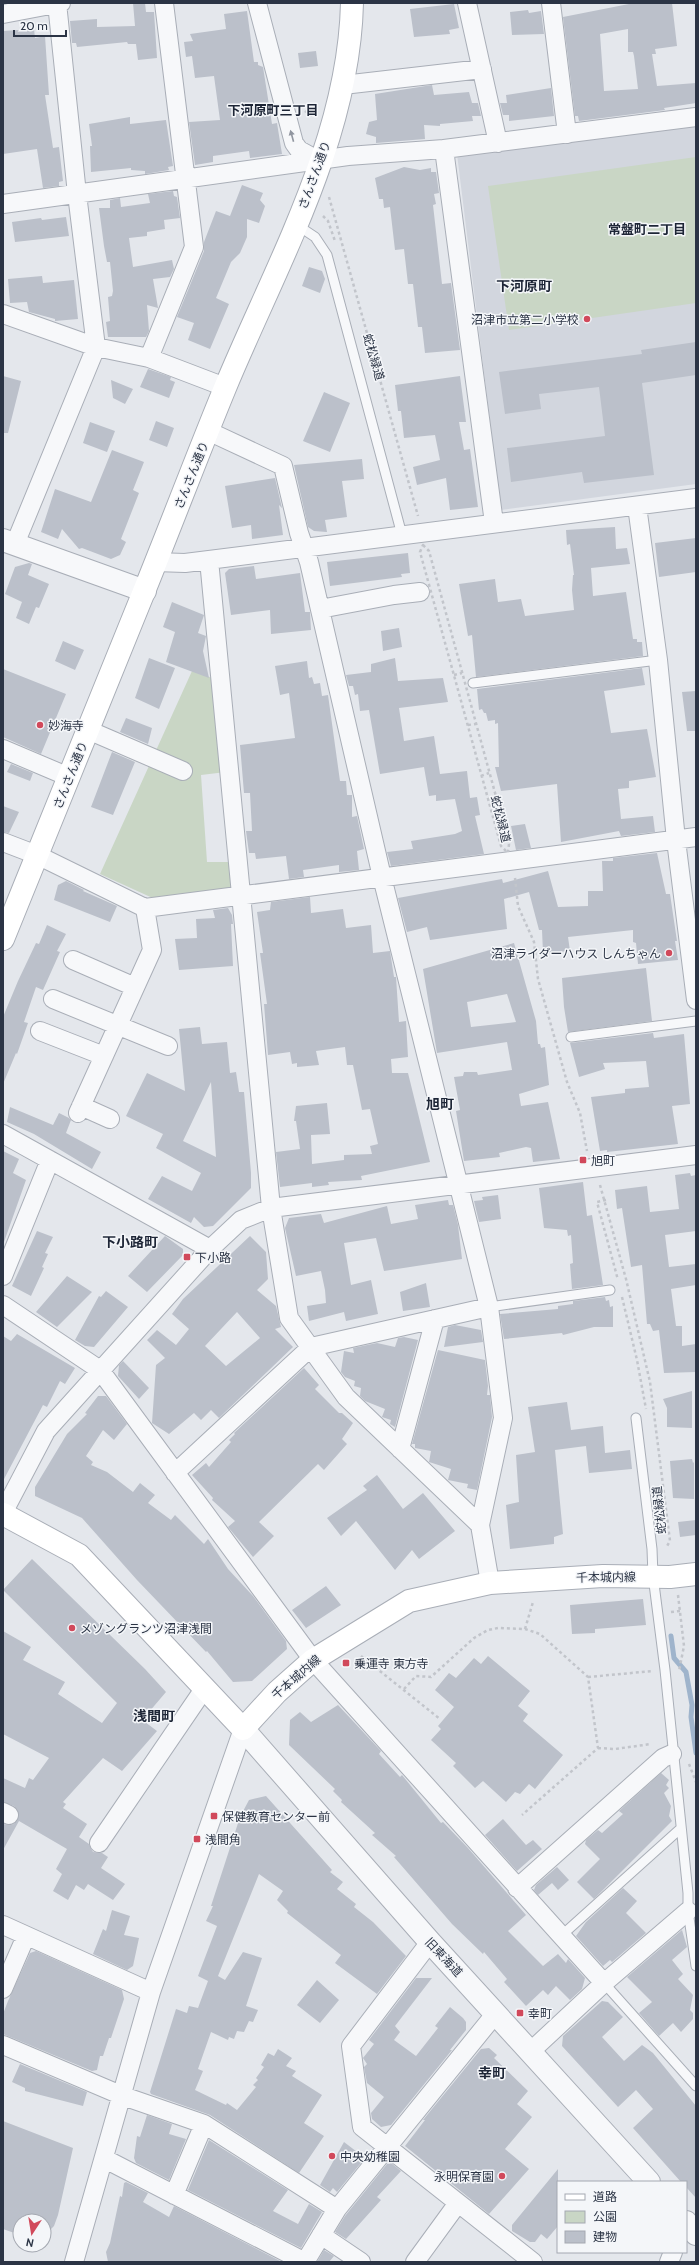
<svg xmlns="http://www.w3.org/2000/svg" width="699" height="2265" font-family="Cabin,'Noto Sans JP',sans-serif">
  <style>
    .built { fill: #d2d6de }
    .green { fill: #c9d6c5 }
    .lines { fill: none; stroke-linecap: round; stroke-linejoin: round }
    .stream { stroke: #9fb4cc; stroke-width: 5 }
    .building { fill: #bbc0ca; fill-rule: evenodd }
    .service-casing { stroke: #a9aeb7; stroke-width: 11 }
    .minor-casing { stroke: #a9aeb7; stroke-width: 20 }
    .tertiary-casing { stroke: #a9aeb7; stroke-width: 24 }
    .secondary-casing { stroke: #a9aeb7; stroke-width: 24 }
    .path { stroke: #c2c5cb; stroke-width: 2.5; stroke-dasharray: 3 3; stroke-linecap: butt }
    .service { stroke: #f7f8fa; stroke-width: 9 }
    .minor { stroke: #f7f8fa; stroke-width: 18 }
    .tertiary { stroke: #f7f8fa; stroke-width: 22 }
    .secondary { stroke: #fff; stroke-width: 22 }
    .oneway { fill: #9196a0 }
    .poi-dot { fill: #d1495b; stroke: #f4f6f9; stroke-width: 1.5 }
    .labels { text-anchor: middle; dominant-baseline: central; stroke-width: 3; stroke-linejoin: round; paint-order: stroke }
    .street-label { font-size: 12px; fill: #2b3445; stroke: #f4f6f9 }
    .poi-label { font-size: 12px; fill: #2b3445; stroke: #f4f6f9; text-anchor: start }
    .neighbourhood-label { font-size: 13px; font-weight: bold; fill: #1d2536; stroke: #f4f6f9 }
    .quarter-label { font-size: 14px; font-weight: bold; fill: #1d2536; stroke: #f4f6f9 }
  </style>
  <rect width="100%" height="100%" fill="#e4e7ec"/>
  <!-- built -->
  <path class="built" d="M696,123V484L501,510L457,154Z"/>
  <!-- green -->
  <path class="green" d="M696,157V303L509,330L488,186Z
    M192,671L221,681L226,772L201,775L207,862H234L238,892L157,900L100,874Z"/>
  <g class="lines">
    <!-- stream -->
    <path class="stream" d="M671,1636L674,1658L686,1672L692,1705L691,1717L696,1753"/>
  </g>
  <!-- building -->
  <path class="building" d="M133,3H145L146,12H154L157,58L138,60L136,44H128L127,42L77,47L76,43H72L70,21L97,19V27L135,26Z
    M634,3H672L677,46L655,49L656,54H652L657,86L696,83V103L664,108L665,110L579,121L578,116H575L563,17ZM628,29V52H633L634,56L638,89L604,91L600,34Z
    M454,4L459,28L449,30L450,34L414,37L410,9Z
    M528,10L529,13L541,11L544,34L512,35L510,12Z
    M247,11L254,62H258V65L263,67L272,124L277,123L282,154L250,158L249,151L213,156V162L195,165L189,122L220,120L214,76L195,78L192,56L186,57L184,42L193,41L190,34L226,29L224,14Z
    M34,29L35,38L45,36L49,95H45L53,148L59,147L63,181L59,182V186L43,188L37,149L3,154V31Z
    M316,51L318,66L300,68L298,53Z
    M432,85L434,95L469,92L472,103H478L481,116H472L473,121L440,124V126L424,125L425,139L376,143V137L366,134L369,122L377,120L375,94Z
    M551,88L554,116L509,121V115H503L500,103H507L506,95Z
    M130,117V124L166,120L173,166L168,167L169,170L145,174V171L131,170V168L91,172L90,146H92L89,124Z
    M404,167L420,170L431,168V172H436L439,193L434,194L436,204L433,205L442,284L451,283L460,350L425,353L422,327H418L413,284H408L404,249L395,250L390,207L384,208L383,199H379L375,178Z
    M242,185L263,193L260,200L265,206L259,223L247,219V237L240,253L231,262L216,298L229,304L210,349L188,340L194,323L177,317L204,251V242L216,211L230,216Z
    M173,191L174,196L177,197L180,218L164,220L165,229L147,232V236L129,238L133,267L172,260L174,269L170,277L153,279L158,308L147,305L149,331L146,337H108L106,322L110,321L108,297L112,296L113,291L110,262H107L104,246L99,208H110V200L120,198L121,207L150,203L148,194Z
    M66,217L69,236L15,242L12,222L41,218L42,220Z
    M309,267L322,271L325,279L320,293L302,286Z
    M42,276L43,283L74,280L78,319L55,321V319L29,312L27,302L10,303L8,279Z
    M696,342V375L642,383L654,475L584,483L582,472L511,482L507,448L605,436L599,387L539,394L541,409L505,414L499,372L642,354L641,350Z
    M148,369L171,377L170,380L175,382L169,398L140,387Z
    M3,376L21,381L8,433H3Z
    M460,376L466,422H459L464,450L470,449L478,507L450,510L446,478L417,485L413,467L440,460L435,435L404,438L401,411H398L395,385Z
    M111,380L133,389L125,404L113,398Z
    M324,392L350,403L330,452L303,441Z
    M156,421L174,428L167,447L149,440Z
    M90,422L115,431L107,452L83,443Z
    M112,450L144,462L133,490L139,493L121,539L126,542L120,555L111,559L82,548L79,549L62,529L58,539L41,532L55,489L91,502Z
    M362,459L364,479L342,481L347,517L325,520L327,532L314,531L308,527L294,465Z
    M275,478L282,508L279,505L283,535L252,539L251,525L232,528L225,486Z
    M615,527L616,549L627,548L630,564L591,568L593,596L626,592L633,639H637V642H642L643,656L476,677L472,635L468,636L459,584L495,579L498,602L521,599L525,616L574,610L572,590L573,575H574L570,544L567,545L566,530Z
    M696,538V572L659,577L655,543Z
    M408,553L410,573L401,574L402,577L330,586L327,562Z
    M29,563L32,564L28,575L49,584L39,608L36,607L29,624L16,618L22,602L5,594L15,567Z
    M254,566L256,579L300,573L305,612H310L311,630L271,634L270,610L231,615L225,573L229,569Z
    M172,602L204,615L198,633L206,636L203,651L209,678L166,662L175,632L163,627Z
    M399,628L402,647L383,651L381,631Z
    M63,641L84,650L75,670L55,661Z
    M149,658L175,668L159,709L135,698Z
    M395,658L398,681L443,678L448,702L399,708L404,741L434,736L440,774L467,771L470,798L477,797L480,815L475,816L484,854L391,866L387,852L413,849L411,841L455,834L462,831L455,799L436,801V795L429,796L424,767L380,774L369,710L360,711L358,694L355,695L353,686H349L346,675L371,672V664Z
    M307,661L309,678L312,677L314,684L320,683L322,696L328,695L340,781H346L347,795H352V817L357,816L364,849L357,851L359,870L339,872V865L303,870L304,877L289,879L286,856L256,859L255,853H249L246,831H252L250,793H244L240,745L295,738L289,693L280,695L275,666Z
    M642,668L645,685L604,691L611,733L647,729L656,777L629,781V788L618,789L621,819L653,816L655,832L621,836L619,831L561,842L557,784L501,791L495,767H499L498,723L495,724V720L488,721L486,713H484L482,709L479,710L477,689Z
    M3,669L66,694L41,754L3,737Z
    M696,691V731H687L682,692Z
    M126,718L152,728L148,744L120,732Z
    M112,752L135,762L113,815L91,807Z
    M11,764L33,773L30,781L7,772Z
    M3,806L19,812L9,833L3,832Z
    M525,824L531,848L516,850L511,826Z
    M657,853L666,894H670L677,941H675L678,960L638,964L636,943L633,942V930L568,937L570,951L543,953L542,930H539L529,892L504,899L507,929L430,940L427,927L407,932L398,898L502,879L503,883L548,871L558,907L588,906V891H603L602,861H613V858Z
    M66,881L84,890L83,891L117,906L110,922L54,900L58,885Z
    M310,897L311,913L343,909L346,928L371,925L373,953L390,951L394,977H396L399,1022L406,1021L408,1057L391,1059L392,1073H408L430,1162L361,1176L362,1180L328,1182L329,1185L312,1187V1183L280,1187L276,1152L300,1149L296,1121H294L296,1106L327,1103L330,1134L311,1135L312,1164L344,1160V1155L372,1154L370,1146L378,1144L370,1109L362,1110L353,1065H347L345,1047L316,1051L319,1065L297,1067V1063L292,1064L290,1052L268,1055L264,1004H267L260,953H263L257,912L270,910L271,902Z
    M228,908L232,915L233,924H231L233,966L179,970L175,939L197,938L196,919L215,918L213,910Z
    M47,925L66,934L57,951L60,952L43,990L36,987L24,1022L28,1023L17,1054L16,1053L3,1084V1017L18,981L36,943L39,944Z
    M514,943L536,1021L538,1044H540L541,1048L545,1047L549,1085L519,1094L521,1106L548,1102L560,1159L533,1162L531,1148L526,1147L499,1153L500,1157L464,1161L456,1111L460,1110L454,1077L463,1076L464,1072H477L478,1075L512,1070L507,1042L437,1053L423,969ZM507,994L516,1022L471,1027L467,1002Z
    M646,968L652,1021L568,1032L564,1007L562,978Z
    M200,1027L202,1044L227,1042L230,1073L236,1072L239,1092H244L251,1173V1188L213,1226L204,1227L194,1217L191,1223L148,1199L162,1176L192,1191L201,1173L156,1148L163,1134L126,1116L147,1073L185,1091L179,1029ZM211,1082L216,1157L183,1141Z
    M653,1033L654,1038L684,1034L690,1104L672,1106L678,1144L607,1152V1150L600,1151L591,1097L625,1093V1089L649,1087L646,1061L603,1063L605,1069L579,1077L570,1043Z
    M10,1107L53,1125L59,1113L69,1118L71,1120L66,1133L101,1152L92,1169L34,1134L7,1122Z
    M3,1151L19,1159L13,1173L26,1180L4,1242Z
    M690,1173L691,1176L696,1175V1231L665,1235L669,1267L696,1264V1285L671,1289L676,1326H682V1346L696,1344V1372L664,1373L659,1330L653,1331L650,1324H647L642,1265L631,1267L622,1208L617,1209L615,1190L647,1186L650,1212L679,1209L675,1175Z
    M583,1182L587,1216L592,1215L603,1285L572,1289L570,1264L573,1263L571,1235L568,1236L567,1230L544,1228L539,1188Z
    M498,1195L501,1219L479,1222L474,1201L483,1200L482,1197Z
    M448,1200L449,1205H453L458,1225L462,1259L384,1271L376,1238L344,1243L351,1285L371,1280L378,1314L346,1321L344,1312L309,1321L307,1306L326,1303L325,1290L321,1271L296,1276L285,1228L289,1218L321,1214L324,1223L387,1206L391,1224L418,1219L415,1205Z
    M37,1231L53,1237L45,1253L48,1254L42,1267L44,1268L31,1296L12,1286Z
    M165,1236L183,1249V1255L147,1292L128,1276Z
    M250,1236L266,1252L268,1279L257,1290L276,1306L281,1327L275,1329L293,1347L219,1418L211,1410L201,1420L194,1413L169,1434L152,1423L156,1365L165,1358L147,1340L157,1330L176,1345L189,1329L172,1314L183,1299ZM237,1312L260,1338L226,1366L205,1346Z
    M67,1276L92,1292L57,1327L36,1312Z
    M426,1283L430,1307L403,1311L400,1292Z
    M106,1291L128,1307L94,1347L85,1346L75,1340L99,1296L101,1297Z
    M605,1297L606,1301L609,1300L610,1307L613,1306V1327H594L563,1335L562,1333L504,1339L500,1314L558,1309V1306L573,1304V1301Z
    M455,1325L481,1330L483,1342L444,1347L448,1327Z
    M17,1334L75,1368L65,1384L60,1381L47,1407L43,1405L3,1481V1336L11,1341Z
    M404,1337L418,1340L395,1427L390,1424L391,1420L382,1417L385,1409L365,1401L360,1396L361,1388L354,1386L355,1381L345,1377L341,1372L344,1351L354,1353L353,1348L377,1343L395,1347L398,1338Z
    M438,1350L485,1360L488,1386L487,1395H490L492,1417L477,1490L467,1488L468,1484L448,1480L451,1469L429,1462L431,1451L415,1448V1444H412Z
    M123,1361L149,1388L139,1399L118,1376L119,1365Z
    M304,1368L319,1385L315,1389L339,1413H342L353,1423L342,1439L347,1444L324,1470L318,1464L259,1522L274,1536L253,1557L228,1527L235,1521L212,1500L213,1498L192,1475L206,1463L209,1467L231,1442L229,1440L235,1434L234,1433Z
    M692,1391V1428L667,1427V1408L663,1399Z
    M98,1396H106L127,1424L114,1440L103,1430L86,1456L93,1462L91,1465L107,1472L133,1492L140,1483L155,1495L148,1503L171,1520L175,1515L204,1544L208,1539L228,1569L253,1596L286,1641L287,1649L252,1681L233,1682L207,1651L206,1652L137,1580L82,1518L35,1496V1487L67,1434L87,1414L85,1413Z
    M567,1402L571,1430L603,1426L605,1453L630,1450L632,1469L589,1473L586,1446L555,1450L563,1534L554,1537V1544L510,1549L506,1505L519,1502L516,1455L535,1452L528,1407Z
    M692,1459L693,1463L694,1462V1499L673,1498L670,1461Z
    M377,1475L403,1509L423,1493L455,1531L419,1559L412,1550L395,1570L356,1521L341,1536L327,1518L367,1490L363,1486Z
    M696,1520V1535L680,1537L678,1522Z
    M32,1559L145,1669L166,1692L149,1712L151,1714L145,1722L157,1731L122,1771L103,1758L63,1802L66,1804L63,1808L87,1824L79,1837L89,1844L93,1852L102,1853L108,1857L101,1868L125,1884L113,1900L88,1884L84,1890L76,1885L68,1900L53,1891L62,1874L56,1869L67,1849L19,1821L3,1850V1824L9,1825L14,1824L19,1815L14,1806L3,1802V1778L25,1788L29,1778L33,1780L49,1758L3,1734V1631L31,1647L23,1660L65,1682L58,1694L102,1723L117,1703L3,1590Z
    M326,1586L341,1605L306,1628L292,1610Z
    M643,1599L646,1625L595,1629V1633L572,1634L570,1605Z
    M488,1656L530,1691L518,1706L528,1714L523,1721L563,1755L535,1789L529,1784L520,1794L515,1792L506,1802L483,1781L475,1788L453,1766L456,1763L431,1740L441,1729L438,1726L454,1707L435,1690L449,1673L456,1678L474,1658L481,1664Z
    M338,1705L381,1751L379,1754L400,1777L402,1775L441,1823L443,1822L468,1848L526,1915L508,1931L543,1966L558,1954L566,1963L568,1959L585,1978L582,1989L570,2000L556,1986L548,1995L543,1990L526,2006L504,1982L507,1979L484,1952L483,1954L452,1924L394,1857L396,1856L372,1835L375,1833L341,1802L342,1800L333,1791L335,1789L289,1745L290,1720L300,1712L311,1722Z
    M661,1773L669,1780L666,1785L669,1788L664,1793L671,1806L669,1816L672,1821L594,1899L577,1882L600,1859L585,1844L586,1840L598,1830L602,1833L623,1814L619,1811Z
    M266,1796L332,1870L330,1872L343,1882L337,1889L356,1904L354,1907L373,1922L406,1956L377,1994L335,1963L341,1955L287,1913L288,1911L277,1900L283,1891L259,1874L218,1976L225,1980L243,1952L262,1958L246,2006L258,2010L253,2022L249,2021L244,2032L237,2031L234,2039L229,2037L228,2040L211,2032L198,2069L203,2071L195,2090L226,2105L227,2103L237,2110L256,2087L253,2085L258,2080L256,2078L264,2067L261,2065L268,2053L274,2056L278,2049L292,2058L286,2066L296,2071L292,2076L322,2095L304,2123L324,2136L299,2173L210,2115L151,2094L150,2092L176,2009L187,2013L189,2006L198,2008L208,1981L198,1976L217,1926L206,1921L213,1906H211L240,1817L249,1800Z
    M503,1819L526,1845L533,1840L542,1849L517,1871L485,1835Z
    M557,1867L569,1880L558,1890L552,1883L538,1895L534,1890L536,1885Z
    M623,1888L637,1901L626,1913L646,1933L612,1962L610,1960L603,1966L576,1936L586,1922Z
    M112,1910L130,1916L124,1935L139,1938L133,1966L127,1970L93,1954L103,1929L106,1931Z
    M682,1930L687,1947L672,1960L683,1974L678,1979L693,1995L690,2010L693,2013V2019L681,2032L673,2023L659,2036L639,2013L652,2002L627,1977Z
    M36,1951L122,1990L124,1999L111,2038H109L103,2056H100L97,2070L92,2071L3,2034V2014L8,2001L30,1953Z
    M416,1978H432L395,2026L400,2032L394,2040L416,2056L438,2028L435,2026L450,2007L463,2018L466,2022V2030L450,2050H452L391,2125L381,2127L372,2119L371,2113L384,2097L367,2083L364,2067L367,2064L363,2058L374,2044L369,2040Z
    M317,1980L339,2000L320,2023L297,2005Z
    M602,2001L608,2002L623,2017L602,2037L624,2061L642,2045L653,2053L696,2106V2198L686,2187V2182H681L633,2128L653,2109L636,2090L618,2107L562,2046L563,2036Z
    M489,2048L497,2055L494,2058L528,2091L517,2104L532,2117L505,2149L529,2169L489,2214L405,2146L425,2120H423L481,2049Z
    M20,2064L87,2092L83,2106L25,2091V2088L12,2082Z
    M147,2115L172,2124L169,2134L186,2139L169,2180L136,2163L134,2158L137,2136L140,2137Z
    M3,2121L73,2148L58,2215L54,2226L44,2236V2221H20V2235L3,2229Z
    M209,2140L288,2190L273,2211L298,2224L309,2204L322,2212L301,2248L188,2190Z
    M344,2142L365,2158L337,2192L333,2188L330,2192L320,2185Z
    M391,2163L401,2171L377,2197L381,2200L346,2239L335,2232L345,2216L387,2164Z
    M558,2169V2226L547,2239L541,2234L535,2242H530L512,2231V2225Z
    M126,2182L148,2193L143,2202L169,2217L174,2206L282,2262H108L106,2252L110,2243L120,2196L122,2197L124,2183Z
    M324,2250L334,2256L329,2262H317Z"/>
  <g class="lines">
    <!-- service casing -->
    <g class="service-casing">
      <path id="service" d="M297,225L315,237L327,255L402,535
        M473,683L658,660
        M571,1037L696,1021
        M489,1307L610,1290
        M636,1418L652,1549L653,1576L665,1670L688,1893V1911L696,1966
        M561,1936L680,1829
        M604,1983L696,2086"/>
    </g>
    <!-- minor casing -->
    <g class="minor-casing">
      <path id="minor" d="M257,3L294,143L299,150L319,161
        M467,3L498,143
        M551,3L567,134
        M3,14L61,3
        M343,85L482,69
        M444,149L494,523
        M3,204L348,156L444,149L696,117
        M3,314L96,347L149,358L225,387
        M149,358L194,247L164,3
        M208,431L283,466L299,533L309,562L382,877L489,1307L503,1418L480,1525L490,1583
        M637,506L658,660L676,840L696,1000
        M15,544L96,347L77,194L57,3
        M209,560L271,1208L289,1318L346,1397L480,1525
        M155,562L185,563L696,498
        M320,609L394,595L420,592
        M88,730L183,771
        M3,749L69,777
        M3,842L37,855L145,908L696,837
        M73,960L135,987
        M53,999L168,1046
        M40,1031L104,1056
        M81,1106L110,1119
        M78,1113L152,950L145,908
        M3,1134L210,1249
        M3,1276L50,1160
        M3,1305L100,1370L313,1660L604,1983
        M400,1449L435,1319
        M175,1473L311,1347L489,1307
        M3,1513L46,1431L210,1249L241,1220L271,1208L696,1155
        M3,1812L9,1815
        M99,1843L204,1689
        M517,1888L663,1758L672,1754
        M3,1925L151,1992
        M430,1942L351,2046L362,2127L533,2262
        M3,1989L26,1936
        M3,2045L123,2096L204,2124L337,2209
        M530,2052L604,1983L688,1911
        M105,2159L305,2262
        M174,2195L204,2124
        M321,2235L361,2262
        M74,2262L151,1992L243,1729
        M305,2262L337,2209L496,2013
        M415,2262L458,2203
        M669,2262L673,2252"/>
    </g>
    <!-- tertiary casing -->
    <g class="tertiary-casing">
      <path id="tertiary" d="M3,540L145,591
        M243,1729L430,1942L649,2182
        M686,2222L696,2234"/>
    </g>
    <!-- secondary casing -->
    <g class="secondary-casing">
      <path id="secondary" d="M3,939C49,824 97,709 143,594C171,525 197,456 225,388C276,265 349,139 352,3
        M3,1514L79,1555L243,1729L277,1692L313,1660L409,1601L490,1583L603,1576L670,1577L696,1574"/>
    </g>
    <!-- path -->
    <path class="path" d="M305,111L312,116
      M329,197L418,516
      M323,216L328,221L335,241
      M423,545L429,551L509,844L508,853L501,846L420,552Z
      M454,675L462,673
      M468,725L476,724
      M481,776L489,773
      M515,878L518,906L534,942L538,979L567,1082L580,1113L587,1151
      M600,1185L626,1279L650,1382L670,1541L666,1548
      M606,1200L597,1202L618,1280
      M622,1297L637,1360L646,1409
      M678,1595L684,1646L679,1671
      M671,1612L680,1611
      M525,1629L533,1602
      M361,1656L440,1719
      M588,1677L653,1671
      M404,1689L416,1676L431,1677L474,1638L488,1630L498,1628L525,1629L540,1634L588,1677L598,1748L522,1815
      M598,1748L615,1749L651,1744
      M689,1764L696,1782"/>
    <!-- service -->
    <use href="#service" class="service"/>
    <!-- minor -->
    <use href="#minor" class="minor"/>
    <!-- tertiary -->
    <use href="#tertiary" class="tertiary"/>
    <!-- secondary -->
    <use href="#secondary" class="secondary"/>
  </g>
  <!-- one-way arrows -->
  <defs><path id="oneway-solid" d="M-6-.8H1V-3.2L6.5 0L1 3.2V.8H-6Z"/></defs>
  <use class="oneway" href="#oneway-solid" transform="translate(292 136) rotate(-105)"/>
  <!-- markers -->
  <g class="poi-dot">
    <circle cx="587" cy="319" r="4"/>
    <circle cx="40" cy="725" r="4"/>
    <circle cx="669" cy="953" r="4"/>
    <rect x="579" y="1156" width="8" height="8" rx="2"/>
    <rect x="183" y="1253" width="8" height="8" rx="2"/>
    <circle cx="72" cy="1628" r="4"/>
    <rect x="342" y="1659" width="8" height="8" rx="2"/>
    <rect x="210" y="1812" width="8" height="8" rx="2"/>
    <rect x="193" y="1835" width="8" height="8" rx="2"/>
    <rect x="516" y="2009" width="8" height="8" rx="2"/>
    <circle cx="332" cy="2156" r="4"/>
    <circle cx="502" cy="2176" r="4"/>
  </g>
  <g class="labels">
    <!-- street labels -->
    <g class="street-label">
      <text transform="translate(314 175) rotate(-70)">さんさん通り</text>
      <text transform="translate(374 357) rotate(74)">蛇松緑道</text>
      <text transform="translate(191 475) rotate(-68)">さんさん通り</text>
      <text transform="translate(70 775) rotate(-68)">さんさん通り</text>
      <text transform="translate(501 819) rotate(76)">蛇松緑道</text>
      <text transform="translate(659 1510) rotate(-96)">蛇松緑道</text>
      <text transform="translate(606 1577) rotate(-1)">千本城内線</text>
      <text transform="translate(296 1677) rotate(-41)">千本城内線</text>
      <text transform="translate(444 1957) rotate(47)">旧東海道</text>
    </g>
    <!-- poi labels -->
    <g class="poi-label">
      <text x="579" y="319" text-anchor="end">沼津市立第二小学校</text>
      <text x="48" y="725">妙海寺</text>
      <text x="661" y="953" text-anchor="end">沼津ライダーハウス しんちゃん</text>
      <text x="591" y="1160">旭町</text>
      <text x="195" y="1257">下小路</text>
      <text x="80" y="1628">メゾングランツ沼津浅間</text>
      <text x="354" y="1663">乗運寺 東方寺</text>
      <text x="222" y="1816">保健教育センター前</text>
      <text x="205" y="1839">浅間角</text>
      <text x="528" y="2013">幸町</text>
      <text x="340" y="2156">中央幼稚園</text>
      <text x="494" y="2176" text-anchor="end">永明保育園</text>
    </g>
    <!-- neighbourhood labels -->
    <g class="neighbourhood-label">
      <text x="273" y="110">下河原町三丁目</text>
      <text x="647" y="229">常盤町二丁目</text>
    </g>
    <!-- quarter labels -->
    <g class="quarter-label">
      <text x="524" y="286">下河原町</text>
      <text x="440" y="1104">旭町</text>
      <text x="130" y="1242">下小路町</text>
      <text x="154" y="1716">浅間町</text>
      <text x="492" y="2073">幸町</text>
    </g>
  </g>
  <!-- border -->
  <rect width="699" height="2265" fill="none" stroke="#2b3445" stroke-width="8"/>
  <!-- legend -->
  <rect x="557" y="2181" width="130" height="72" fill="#f4f6f9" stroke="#a4a8b1"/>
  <rect x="565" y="2194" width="20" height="6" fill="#ffffff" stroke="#a4a8b1"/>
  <text x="593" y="2201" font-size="12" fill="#2b3445">道路</text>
  <rect x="565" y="2211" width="20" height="12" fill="#c9d6c5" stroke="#a4a8b1"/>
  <text x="593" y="2221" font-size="12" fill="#2b3445">公園</text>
  <rect x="565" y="2231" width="20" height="12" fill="#bbc0ca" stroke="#a4a8b1"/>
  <text x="593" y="2241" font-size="12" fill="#2b3445">建物</text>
  <!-- north arrow -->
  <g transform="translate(32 2233) rotate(192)"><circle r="19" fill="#f4f6f9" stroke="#a4a8b1"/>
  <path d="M0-3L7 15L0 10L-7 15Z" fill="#d1495b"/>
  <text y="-6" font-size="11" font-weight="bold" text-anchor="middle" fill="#2b3445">N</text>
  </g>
  <!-- scale -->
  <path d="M14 30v6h52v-6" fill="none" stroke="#2b3445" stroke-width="2"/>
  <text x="20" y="30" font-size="12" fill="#2b3445" stroke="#f4f6f9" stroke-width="3" paint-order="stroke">20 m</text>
</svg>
